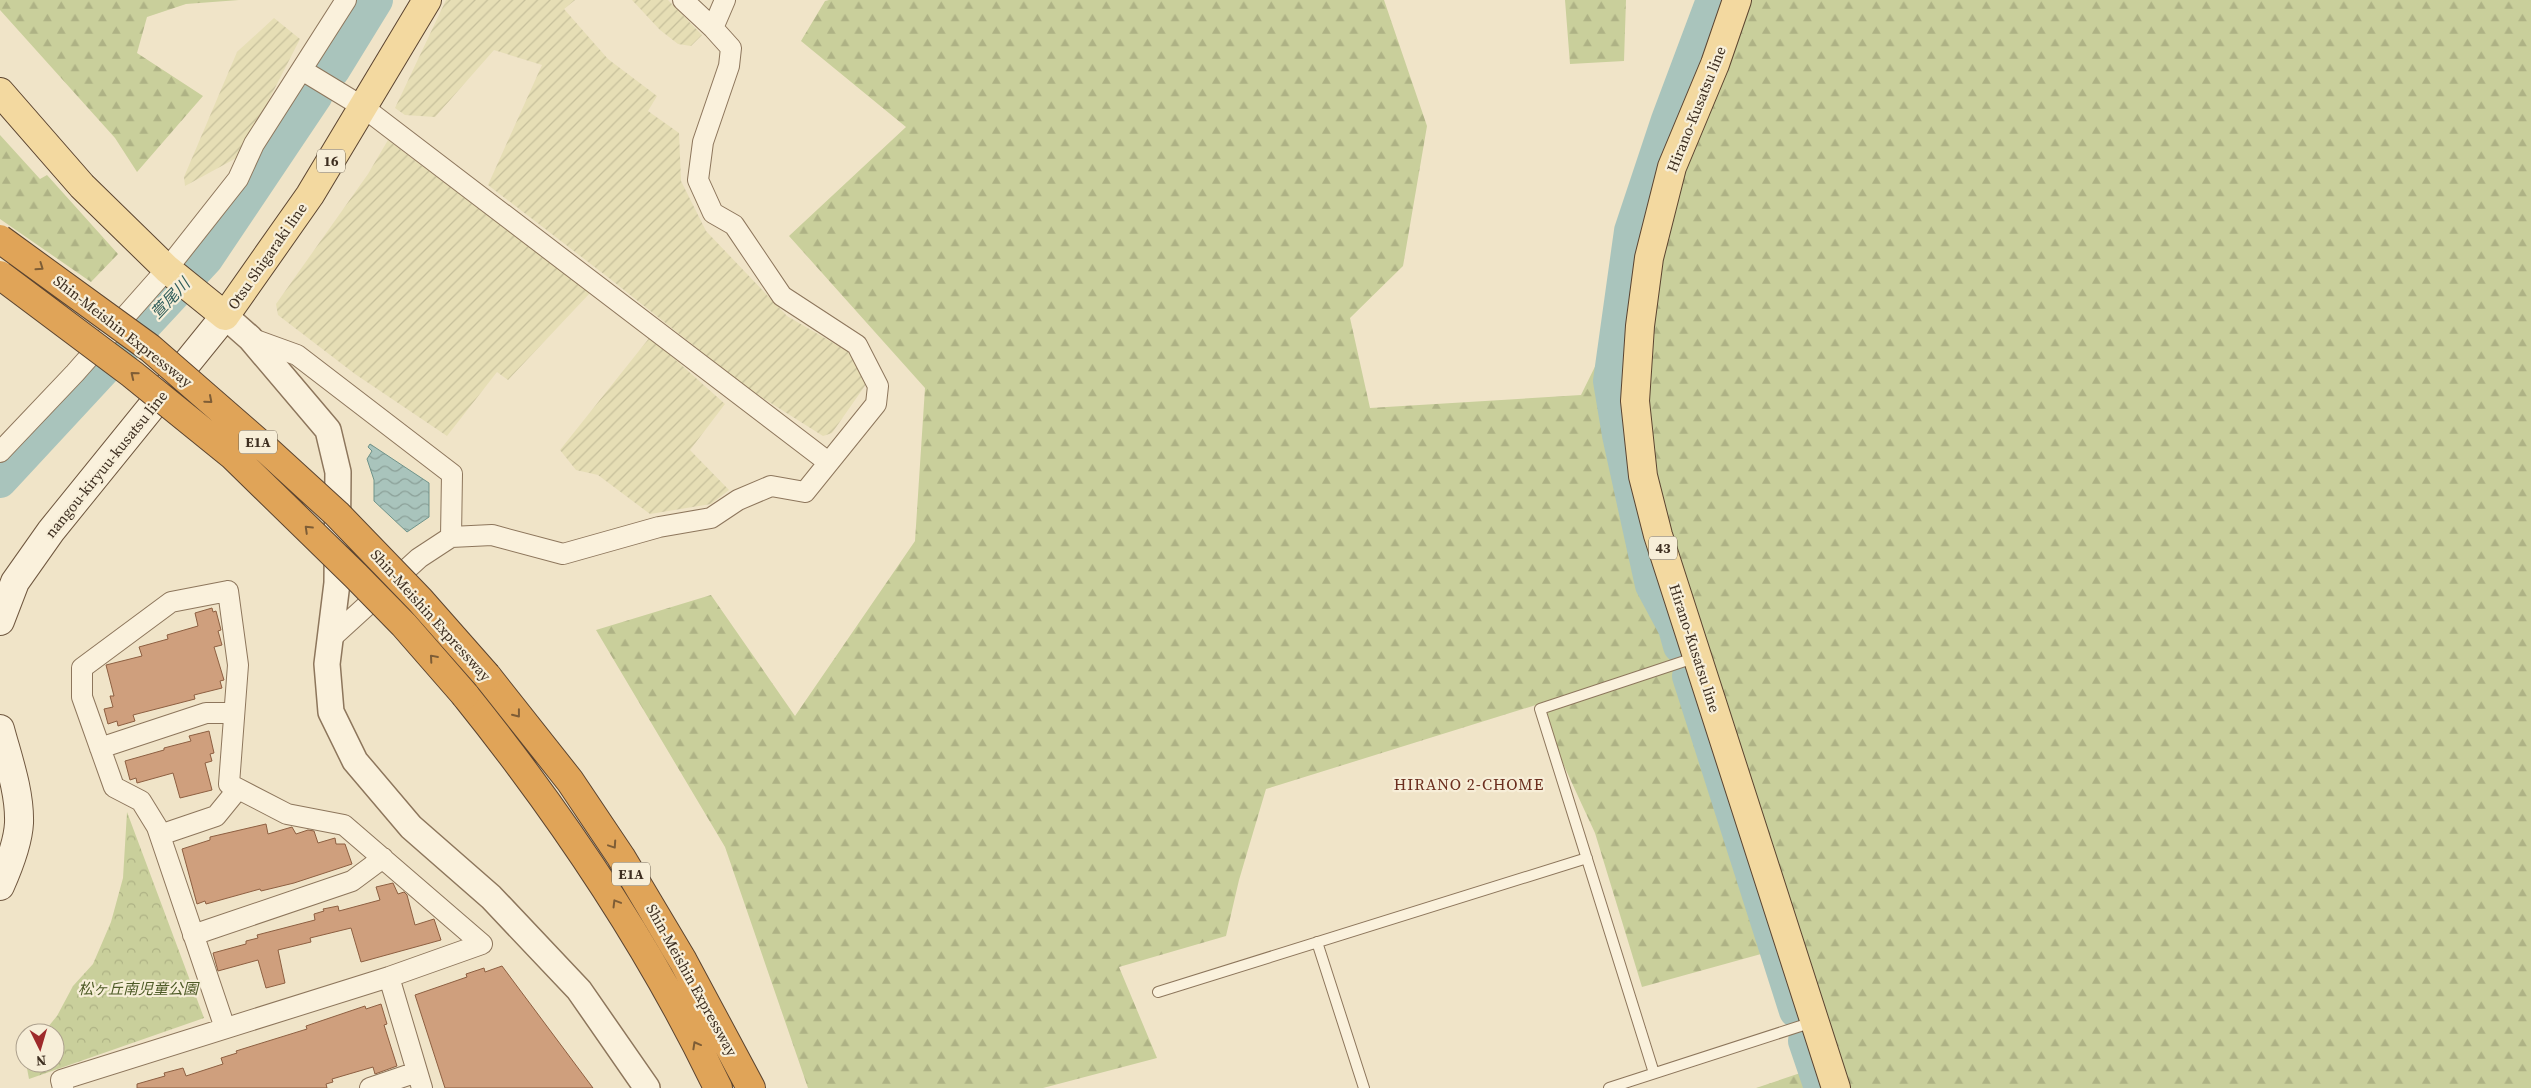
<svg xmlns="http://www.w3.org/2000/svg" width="2531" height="1088" font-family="'Source Serif 4','Noto Sans JP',serif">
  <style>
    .farmland { fill: url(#farmland-furrows) }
    .forest { fill: url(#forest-firs) }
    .park { fill: url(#park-crowns) }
    .water { fill: url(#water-waves); stroke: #6f938a }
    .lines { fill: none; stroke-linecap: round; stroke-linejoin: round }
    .river { stroke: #a9c4bc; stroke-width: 34 }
    .building { fill: #cf9f7d; stroke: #8d5f41 }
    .service-casing { stroke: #8d765c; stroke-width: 12 }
    .minor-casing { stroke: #8d765c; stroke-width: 22 }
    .tertiary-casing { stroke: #8d765c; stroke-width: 28 }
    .secondary-casing { stroke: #6f573f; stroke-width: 30 }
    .primary-casing { stroke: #5b4430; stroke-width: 30 }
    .motorway-casing { stroke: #5b4430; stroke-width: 30 }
    .service { stroke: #faf1dc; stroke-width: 10 }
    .minor { stroke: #faf1dc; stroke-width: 20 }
    .tertiary { stroke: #faf1dc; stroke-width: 25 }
    .secondary { stroke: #faf1dc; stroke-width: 28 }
    .primary { stroke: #f3d9a0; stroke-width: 28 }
    .motorway { stroke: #e0a458; stroke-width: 28 }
    .motorway-bridge-casing { stroke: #5b4430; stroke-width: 30; stroke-linecap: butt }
    .motorway-bridge { stroke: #e0a458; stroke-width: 28 }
    .oneway { stroke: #7e5d36 }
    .labels { text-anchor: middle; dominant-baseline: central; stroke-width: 4.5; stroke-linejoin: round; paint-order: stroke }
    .shield { fill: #f7eed8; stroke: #756857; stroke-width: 1 }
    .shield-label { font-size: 14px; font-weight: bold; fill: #3d2e20 }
    .street-label { font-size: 15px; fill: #3d2e20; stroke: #f7eed8 }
    .park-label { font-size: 15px; font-style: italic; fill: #4d5a26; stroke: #f7eed8 }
    .water-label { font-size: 16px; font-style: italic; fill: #2f5d5a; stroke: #f7eed8 }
    .neighbourhood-label { font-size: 16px; letter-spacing: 1px; fill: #6b2e1e; stroke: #f7eed8 }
  </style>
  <defs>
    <pattern id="farmland-furrows" width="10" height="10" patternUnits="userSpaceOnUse" patternTransform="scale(1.25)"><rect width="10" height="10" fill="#e6deb5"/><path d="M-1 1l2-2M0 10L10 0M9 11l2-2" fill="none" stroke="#c6bf9b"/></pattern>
    <pattern id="forest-firs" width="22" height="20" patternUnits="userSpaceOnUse" patternTransform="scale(1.25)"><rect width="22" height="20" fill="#c9cf9b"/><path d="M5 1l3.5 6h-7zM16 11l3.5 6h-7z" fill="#aeb285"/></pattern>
    <pattern id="park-crowns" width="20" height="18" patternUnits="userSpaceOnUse" patternTransform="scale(1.25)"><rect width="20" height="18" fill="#c9cf9b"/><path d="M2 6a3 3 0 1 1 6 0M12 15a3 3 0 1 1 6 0" fill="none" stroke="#aeb285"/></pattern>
    <pattern id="water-waves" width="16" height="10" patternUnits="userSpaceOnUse" patternTransform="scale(1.25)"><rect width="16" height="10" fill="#a9c4bc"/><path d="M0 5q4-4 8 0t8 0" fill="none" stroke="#8ba098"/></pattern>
  </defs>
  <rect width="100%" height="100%" fill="#f0e4c8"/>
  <!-- farmland -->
  <path class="farmland" d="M446,0H575L564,9L608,59L657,96L648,111L679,133L681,181L706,231L787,316L847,351L869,380L832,433L823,436L747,388L609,278L488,185L542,65L494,50L435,117L405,115L395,108Z
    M632,0H668L702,35L691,46L678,44L660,30Z
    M274,18L300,39L240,156L185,186L184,177L237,52Z
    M388,140L590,293L508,380L497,372L447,436L355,374L278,315L276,304L368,174Z
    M650,337L725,404L690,450L729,490L711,504L650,514L598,475L576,470L560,450Z"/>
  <!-- forest -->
  <path class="forest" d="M0,0H239L186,4L147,17L137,53L203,96L137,172L115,138L0,10Z
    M1384,0L1427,126L1403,266L1350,318L1370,408L1581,395L1649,257L1729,0H2531V1088H1756L1824,1065L1786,947L1642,987L1595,833L1536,705L1266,789L1239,880L1226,936L1119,967L1157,1058L1043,1088H808L725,847L596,630L711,595L795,716L915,541L925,388L789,236L906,127L801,41L825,1L829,0Z
    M1565,0H1626L1624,61L1570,64Z
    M0,135L40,179L47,175L118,254L91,282L0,219Z"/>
  <!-- park -->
  <path class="park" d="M127,812L204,1018L29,1079L26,1063H55V1033H43L57,1016L73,986L93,964L111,922L123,878Z"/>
  <!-- water -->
  <path class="water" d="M370,444L429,483V517L407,532L374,501V480L367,459L372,451L368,447Z"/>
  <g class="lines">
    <!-- river -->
    <path class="river" d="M333,70L376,0
      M0,481L206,259L316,95
      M1680,646L1675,628L1652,585L1619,435L1610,381L1631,231L1668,120L1713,0
      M1689,676L1796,1011
      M1805,1041L1821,1088"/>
  </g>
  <!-- building -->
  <path class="building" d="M212,608L213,612L216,611L221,630L218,631L222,645L214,647L224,680L220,681L222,688L194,695L195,699L133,715L135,721L118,726L117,721L108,724L104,709L113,707L110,696H114L106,665L142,656L139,647L168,639L167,635L198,626L195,613Z
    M209,731L214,753L210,754L212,761L205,763L212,790L180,798L173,773L137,783L136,778L130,780L125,761L164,750V748L191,741L189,736Z
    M266,824L268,834L292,827L296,834L308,830L314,831L318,843L335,838L336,844H345L352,864L294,883L261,891L260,889L206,904L205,901L197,904L182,849L210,840V837Z
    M393,883L398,894L404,892L407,895L415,925L434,919L441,940L361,962L351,928L310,938L311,942L278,950L285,983L266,988L258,960L218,971L213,953L246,944V941L258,938L257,935L315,920L314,914L324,911L323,909L338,906L339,911L380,900L376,887Z
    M502,966L593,1088H445L415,995L467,977L466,974L484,968L485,972Z
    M381,1004L387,1024L384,1025L397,1066L375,1074L373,1067L332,1079L333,1082L326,1084L327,1088H137V1084L165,1076L164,1073L183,1068L186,1076L223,1064L221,1058L237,1053L236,1051L307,1029L306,1026L365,1006L366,1009Z"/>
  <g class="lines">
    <!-- service casing -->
    <g class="service-casing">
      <path id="service" d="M1317,942L1364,1088
        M1158,992L1587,858
        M1654,1073L1540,709L1697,657
        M1609,1088L1813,1022"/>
    </g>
    <!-- minor casing -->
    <g class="minor-casing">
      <path id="minor" d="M683,0L713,28
        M302,70L363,107L828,462
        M250,338L297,355L452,474L451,537
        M0,452L75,373L167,269L238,179L254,144L346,0
        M329,640L419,558L451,537L492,535L563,554L659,527L711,518L738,500L771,486L805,492L876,404L878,386L857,345L782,296L734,225L713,213L698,180L703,142L729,66L731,48L713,28L725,0
        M100,748L206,713H234
        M160,835L216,816L238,789
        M193,935L352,881L383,858
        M389,977L422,1088
        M63,1088L61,1080L389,977L482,944L344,825L287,814L229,784L238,665L228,591L171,602L82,668V697L114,787L141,801L157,827L225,1028
        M370,1088L417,1072"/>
    </g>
    <!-- tertiary casing -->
    <g class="tertiary-casing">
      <path id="tertiary" d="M225,316L250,338L328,430L338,472L337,583L327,664L331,712L355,761L411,827L491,897L579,990L647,1088"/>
    </g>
    <!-- secondary casing -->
    <g class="secondary-casing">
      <path id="secondary" d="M0,621L15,582L51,531L225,316
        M0,729C8,759 20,792 19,823C18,844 8,868 0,886"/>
    </g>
    <!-- primary casing -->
    <g class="primary-casing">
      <path id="primary" d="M1737,0L1715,64L1672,167L1649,258L1640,326L1635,401L1643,476L1658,535L1836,1088
        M0,92L82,186L167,269L225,316L310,195L427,0"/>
    </g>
    <!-- motorway casing -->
    <g class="motorway-casing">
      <path id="motorway" d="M487,676L570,781L621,857L683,961L751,1088
        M465,695C563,817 650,946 718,1088"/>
    </g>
    <!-- service -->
    <use href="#service" class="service"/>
    <!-- minor -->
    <use href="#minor" class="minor"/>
    <!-- tertiary -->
    <use href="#tertiary" class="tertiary"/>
    <!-- secondary -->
    <use href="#secondary" class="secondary"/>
    <!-- primary -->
    <use href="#primary" class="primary"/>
    <!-- motorway -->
    <use href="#motorway" class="motorway"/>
    <!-- motorway-bridge casing -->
    <g class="motorway-bridge-casing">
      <path id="motorway-bridge" d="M0,239L150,348L267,450L337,514L420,600L487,676
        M0,275L132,374L232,455L356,576L404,625L465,695"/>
    </g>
    <!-- motorway-bridge -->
    <use href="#motorway-bridge" class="motorway-bridge"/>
  </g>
  <!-- one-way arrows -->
  <defs><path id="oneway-chevron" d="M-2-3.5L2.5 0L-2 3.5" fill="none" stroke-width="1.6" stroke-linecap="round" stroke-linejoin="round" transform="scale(1.25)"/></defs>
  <g class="oneway">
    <use href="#oneway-chevron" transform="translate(40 267) rotate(35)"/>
    <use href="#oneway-chevron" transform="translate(134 375) rotate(-141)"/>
    <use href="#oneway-chevron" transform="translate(209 400) rotate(41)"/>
    <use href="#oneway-chevron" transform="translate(308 529) rotate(-136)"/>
    <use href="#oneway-chevron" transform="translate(433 658) rotate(-131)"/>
    <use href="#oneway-chevron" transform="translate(517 714) rotate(52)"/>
    <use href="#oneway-chevron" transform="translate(613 845) rotate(56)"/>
    <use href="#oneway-chevron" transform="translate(616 903) rotate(-121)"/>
    <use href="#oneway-chevron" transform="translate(696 1045) rotate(-119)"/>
  </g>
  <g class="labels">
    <!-- shield labels -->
    <g class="shield">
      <rect x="317" y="149.5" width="28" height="23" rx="4"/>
      <rect x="239" y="430.5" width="38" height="23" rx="4"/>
      <rect x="1649" y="536.5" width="28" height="23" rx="4"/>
      <rect x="612" y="862.5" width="38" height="23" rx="4"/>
    </g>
    <g class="shield-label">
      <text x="331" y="161">16</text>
      <text x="258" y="442">E1A</text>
      <text x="1663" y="548">43</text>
      <text x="631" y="874">E1A</text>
    </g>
    <!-- street labels -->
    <g class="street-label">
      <text transform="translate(1696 109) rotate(-68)">Hirano-Kusatsu line</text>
      <text transform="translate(267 256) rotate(-55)">Otsu Shigaraki line</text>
      <text transform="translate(123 331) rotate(38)">Shin-Meishin Expressway</text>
      <text transform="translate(106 464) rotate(-51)">nangou-kiryuu-kusatsu line</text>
      <text transform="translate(431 615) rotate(48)">Shin-Meishin Expressway</text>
      <text transform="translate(1695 648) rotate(72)">Hirano-Kusatsu line</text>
      <text transform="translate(692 980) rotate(61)">Shin-Meishin Expressway</text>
    </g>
    <!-- park labels -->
    <g class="park-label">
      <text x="138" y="988">松ヶ丘南児童公園</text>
    </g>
    <!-- water labels -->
    <g class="water-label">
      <text transform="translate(170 298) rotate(-47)">萱尾川</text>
    </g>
    <!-- neighbourhood labels -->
    <g class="neighbourhood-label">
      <text x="1469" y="784">HIRANO 2-CHOME</text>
    </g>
  </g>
  <!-- north arrow -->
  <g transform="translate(40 1048) rotate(175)"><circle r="24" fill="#f7eed8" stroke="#ada18e"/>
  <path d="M0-4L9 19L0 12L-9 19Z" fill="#9e2a2b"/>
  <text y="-8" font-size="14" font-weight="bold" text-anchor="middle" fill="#3d2e20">N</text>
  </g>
</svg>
